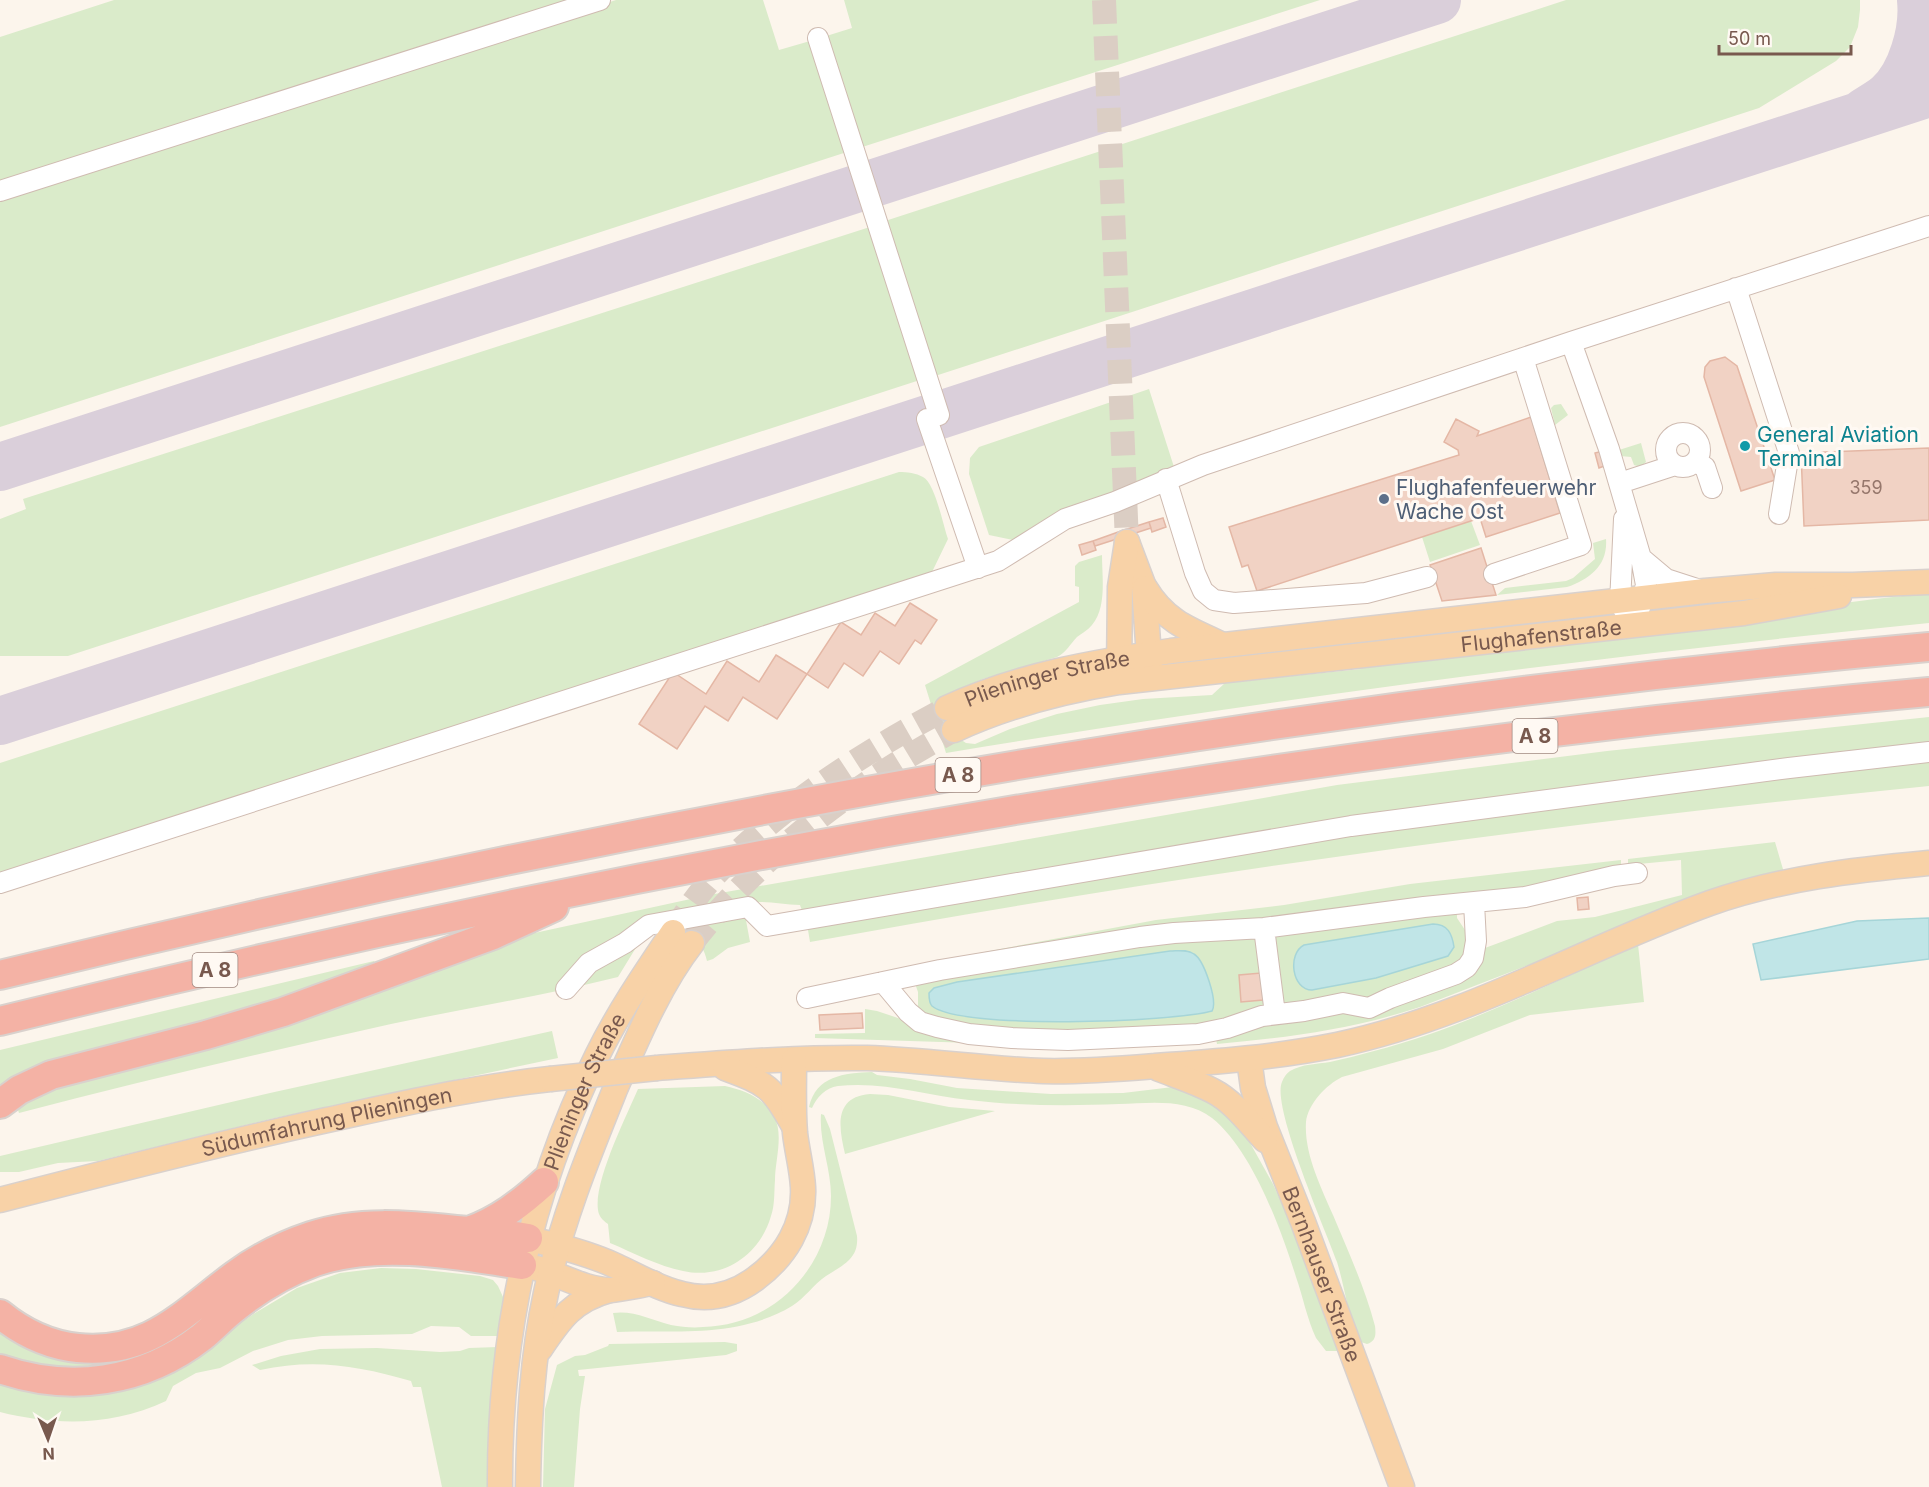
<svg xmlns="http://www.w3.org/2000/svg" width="1929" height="1487" font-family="Inter,sans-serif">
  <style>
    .green { fill: #daebca }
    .water { fill: #c0e5e7; stroke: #a6d5d8; stroke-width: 1.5 }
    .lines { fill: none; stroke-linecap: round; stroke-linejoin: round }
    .taxiway { stroke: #dacfda; stroke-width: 48 }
    .building { fill: #f1d2c4; stroke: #e4b7a5; stroke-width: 1.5 }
    .major-tunnel { stroke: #dbcec4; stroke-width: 24; stroke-dasharray: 24 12; stroke-linecap: butt }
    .minor-casing { stroke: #cfbbb1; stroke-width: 22 }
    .major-casing { stroke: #d9d1cd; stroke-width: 27 }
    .highway-casing { stroke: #d9d1cd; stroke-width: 32 }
    .minor { stroke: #fff; stroke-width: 20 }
    .major { stroke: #f8d2a7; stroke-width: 24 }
    .highway { stroke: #f4b2a5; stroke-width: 28 }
    .major-bridge-casing { stroke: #d9d1cd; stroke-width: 27; stroke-linecap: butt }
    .major-bridge { stroke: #f8d2a7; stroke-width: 24 }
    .culture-dot { fill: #0f9aa8; stroke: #fff9f3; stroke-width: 2 }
    .service-dot { fill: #5c6f8a; stroke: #fff9f3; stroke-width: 2 }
    .labels { text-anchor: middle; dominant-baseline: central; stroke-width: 6; stroke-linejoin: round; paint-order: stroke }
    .number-label { font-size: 18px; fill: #96776c }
    .shield { fill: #fff9f3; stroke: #a08980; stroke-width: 1.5 }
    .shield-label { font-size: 20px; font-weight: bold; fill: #78594e }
    .culture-label { font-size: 21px; fill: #0d838f; stroke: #fff9f3; text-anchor: start }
    .service-label { font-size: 21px; fill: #4e5e75; stroke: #fff9f3; text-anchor: start }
    .street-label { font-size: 21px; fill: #78594e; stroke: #fff9f3 }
  </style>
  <rect width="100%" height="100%" fill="#fcf5ec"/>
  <!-- green -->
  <path class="green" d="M114,0H586L0,188V37Z
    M616,0H763L779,50L817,39L850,151L0,427V199Z
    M844,0H1320L856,149L820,38L852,28Z
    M1566,0H1860V10L1858,27L1850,47L1836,61L1759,108L932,377L882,222Z
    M873,226L923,379L68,656H0V519L26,509L23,499Z
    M1149,389L1174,467L1144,479L1118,494L1067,510L1039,523L1013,540L989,535L969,474L970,458L979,447Z
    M1561,404L1568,415L1555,425L1551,408L1554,405Z
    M1641,443L1646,462C1642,466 1639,467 1634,465L1631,457L1620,456L1619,450Z
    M899,472C907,472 916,473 923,477C935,483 943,525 948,539L932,572L0,875V763Z
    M1471,521L1480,545L1430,562L1422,537Z
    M1606,539C1608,565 1590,579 1567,587L1497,595L1505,588L1566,581L1573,578L1595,559L1593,543Z
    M1102,555C1102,577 1107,607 1092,625C1088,630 1082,633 1077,637C1070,644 1067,652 1057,657L983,679L949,693L945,706L951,727L957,737L966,743L975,744L1010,729L1057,714L1100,705L1143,699L1212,695L1225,683L1361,669L1362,665L1875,599L1929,593V623C1600,656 1273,699 946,753L925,685L1079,602V587L1075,586V566L1079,562Z
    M1929,717V786C1554,823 1181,874 810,942L807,924L800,905C780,905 763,899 743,904L750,942L728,948L713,959L707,961C702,940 689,928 668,924L640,941L618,977C543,996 466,1008 391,1024C266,1052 142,1081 19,1113L16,1104L29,1095L530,934L709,895L1337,785L1607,751Z
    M1775,842L1785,876L1624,928L1420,1007C1354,1029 1286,1038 1217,1044L1213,1025L973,1043L815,1038V1034L865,1033V1009L877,1011L901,1019L918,1006V992L909,966L1156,920L1284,905L1410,884L1621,860V867L1550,887L1457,897V918L1467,933L1469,945L1485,948L1557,921L1595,917L1682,895L1681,860L1628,865V859Z
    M1638,944L1644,1002L1530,1015L1443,1049L1342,1077C1326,1085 1308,1104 1306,1122C1304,1154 1321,1187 1333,1215C1348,1251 1365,1288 1375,1326C1376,1335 1376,1341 1367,1344L1358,1341C1348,1315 1345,1288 1337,1262C1326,1231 1271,1106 1282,1082C1284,1077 1286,1074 1290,1071C1302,1064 1317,1064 1330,1062C1344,1059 1359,1055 1374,1051C1467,1027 1551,983 1638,944Z
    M374,961L378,970L0,1088V1050Z
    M552,1031L558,1058L275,1118L98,1161L58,1163L19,1172H0V1156L270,1093Z
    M872,1072L877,1075L910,1079L957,1088L1051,1094L1123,1093L1173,1087L1216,1102L1249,1141L1273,1184L1293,1228L1338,1346L1337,1351H1326L1316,1338C1307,1319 1303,1297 1296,1277C1281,1229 1252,1150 1212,1118C1186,1098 1150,1103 1119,1104C1070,1106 1019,1106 969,1100C925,1095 883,1081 838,1086C825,1088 817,1097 812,1108L809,1107C816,1076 844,1073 872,1072Z
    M725,1086C744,1090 764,1098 774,1116C784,1135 775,1160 775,1180C774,1192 775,1205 771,1216C760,1255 723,1280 683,1271C658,1266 634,1253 610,1243L608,1224C604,1221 601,1219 599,1214C590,1188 627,1115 638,1089Z
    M870,1094L888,1095L949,1107L995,1111L845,1154C839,1128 833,1097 870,1094Z
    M821,1114L824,1115L830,1129L857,1236C859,1259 843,1265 826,1276C813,1285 805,1298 792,1306C739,1338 676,1330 617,1332L613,1313C633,1310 652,1320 671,1325C682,1327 693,1328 703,1327C774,1326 831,1266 831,1196C831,1168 819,1142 821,1114Z
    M381,1268L416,1269L480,1276L493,1280L498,1286L503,1297V1309L498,1336H471L459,1327L431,1326L412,1334L322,1336L288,1340L253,1351L220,1368L196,1373L173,1386L166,1401C113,1426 56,1426 0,1412V1382L195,1354L255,1313L297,1288L340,1273Z
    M0,1330L106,1360L108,1367L50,1369L0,1356Z
    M725,1342L737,1344V1351L726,1355L578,1370L579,1376H585L580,1409L574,1487H543L545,1409L557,1365L575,1356L585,1355L608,1346L609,1344Z
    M498,1347L489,1487H442L421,1387H413L411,1381C359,1366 314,1358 260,1370L252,1365L281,1356L320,1349L377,1348L440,1352L460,1351L469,1348Z"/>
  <!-- water -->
  <path class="water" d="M1929,918V959L1761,980L1753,944L1857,921Z
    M1433,924C1448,924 1452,934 1454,947L1448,956L1376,978L1312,990C1292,990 1287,954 1304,945Z
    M1170,951C1178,951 1187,949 1194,954C1204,960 1218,1001 1212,1011C1174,1022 960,1030 932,1006C929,1003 929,998 929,993L934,988L957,982Z"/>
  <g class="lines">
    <!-- taxiway -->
    <path class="taxiway" d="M1864,112C1872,107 1881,102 1888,96C1912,75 1924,30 1921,0
      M0,467L1437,0
      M0,721L1929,93"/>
  </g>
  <!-- building -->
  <path class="building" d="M1725,357L1737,366L1775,480L1741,491L1704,377L1705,367L1710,361Z
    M1531,417L1560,513L1486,537L1480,518L1257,591L1248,565L1242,567L1229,527L1459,455L1458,450L1444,442L1456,419L1479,431L1477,436Z
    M1929,448V520L1804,526L1801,453Z
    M1603,451L1607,465L1599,468L1595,453Z
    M1163,518L1166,527L1152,532L1149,522Z
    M1149,522L1151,528L1123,537L1121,531Z
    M1121,531L1123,537L1095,546L1093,541Z
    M1093,541L1096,550L1082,555L1079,545Z
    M1481,548L1496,595L1442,601L1430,565Z
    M910,603L937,620L921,644L915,640L899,664L880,651L863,676L844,663L828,688L807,674L841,622L861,635L875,613L895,626Z
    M776,655L807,674L777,719L743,697L728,721L705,706L677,749L639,724L673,672L706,694L727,661L759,682Z
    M1588,897L1589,909L1578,910L1577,898Z
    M1261,973L1263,1000L1241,1002L1239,975Z
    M862,1013L863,1028L820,1030L819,1015Z"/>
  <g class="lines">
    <!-- major-tunnel -->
    <path class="major-tunnel" d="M1104,0L1127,542
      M673,932C687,910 702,888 720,870C784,803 866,751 947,708
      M692,943C763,852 854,785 954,730"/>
    <!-- minor casing -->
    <g class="minor-casing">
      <path id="minor" d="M818,38L939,415
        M0,191L600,0
        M1736,288L1789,453L1779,514
        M1571,342L1609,449L1641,558L1646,585L1639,611
        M927,419L978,568
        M1666 450a17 17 0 1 1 34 0a17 17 0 1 1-34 0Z
        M1695,462L1705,467L1712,488
        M1166,479L1195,573L1203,591L1214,600L1234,603L1366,593L1427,577
        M1620,483L1675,465
        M1624,519L1620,603L1632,625
        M1641,558L1666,579L1700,590
        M1494,574L1581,545L1523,358
        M0,883L998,561L1065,519L1115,502L1203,465L1571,342L1929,226
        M1264,928L1275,1014
        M883,982L908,1012L920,1022L937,1027L969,1034L1012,1038L1068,1040L1198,1034L1227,1028L1262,1016L1304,1011L1343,1003L1369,1008L1390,998L1456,974L1467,967L1473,958L1476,941L1474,903
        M566,989L589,963L625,943L649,925L748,907L767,926L1351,826L1789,768L1929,752
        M807,998L940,970L1140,937L1174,933L1264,928L1424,907L1525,897L1614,876L1637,873"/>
    </g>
    <!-- major casing -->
    <g class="major-casing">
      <g id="major">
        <path d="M1127,542L1144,587L1150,670"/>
        <path d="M1145,588C1164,620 1187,629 1221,644"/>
        <path d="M1119,674L1120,587L1127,542"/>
        <path id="s1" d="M947,708C1019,675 1094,662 1171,651L1705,591L1776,585H1853L1929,582"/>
        <path id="s2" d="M954,730C1006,706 1063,691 1119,682L1744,613L1839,596"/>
        <path id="s3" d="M1249,1059L1253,1088L1265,1127L1303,1222L1402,1487"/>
        <path d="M657,1068C726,1063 797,1057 867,1058C926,1060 984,1069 1043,1071C1080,1072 1117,1069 1155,1066C1216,1062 1277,1057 1337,1045C1469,1017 1585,948 1710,903C1781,878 1855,870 1929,863"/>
        <path d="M725,1068C768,1084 771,1086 794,1126"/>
        <path d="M1159,1069C1177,1076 1196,1082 1213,1091C1234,1102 1249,1123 1265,1140"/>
        <path id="s4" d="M0,1200C108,1172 217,1144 327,1120C401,1104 474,1087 550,1079"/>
        <path d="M542,1242C567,1248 592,1255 616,1266C638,1276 659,1289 682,1294C708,1301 733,1295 755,1279C785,1257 805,1225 803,1187C802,1169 797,1151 795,1133C793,1109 794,1084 794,1060"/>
        <path d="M536,1268C560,1274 584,1290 610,1290C624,1289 639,1285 653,1283"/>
        <path d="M540,1349C560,1319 573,1300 610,1290"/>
        <path id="s5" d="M500,1487C499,1337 530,1191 597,1056C618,1013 646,972 673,932"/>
        <path d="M528,1487C529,1422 532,1357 546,1293C561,1222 589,1154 616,1087C637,1039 660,984 692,943"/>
      </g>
    </g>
    <!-- highway casing -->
    <g class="highway-casing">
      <path id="highway" d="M0,975C634,820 1279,706 1929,647
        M0,1021C633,864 1279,751 1929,692
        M0,1104L19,1090L51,1075L206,1035L283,1012L493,935L554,907
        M469,1231C499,1220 521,1203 544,1182
        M0,1314C22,1332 49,1345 78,1348C149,1355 183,1313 235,1275C258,1258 284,1245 311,1236C358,1220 408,1225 456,1230C480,1232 504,1234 528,1238
        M0,1369C70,1393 143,1383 202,1337C214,1327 224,1316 236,1307C260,1288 287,1272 315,1262C379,1240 457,1255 522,1265"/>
    </g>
    <!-- minor -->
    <use href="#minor" class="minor"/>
    <!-- major -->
    <use href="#major" class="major"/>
    <!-- highway -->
    <use href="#highway" class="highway"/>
    <!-- major-bridge casing -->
    <g class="major-bridge-casing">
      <path id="major-bridge" d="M550,1079L657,1068"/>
    </g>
    <!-- major-bridge -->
    <use href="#major-bridge" class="major-bridge"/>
  </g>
  <!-- markers -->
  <circle class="culture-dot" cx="1745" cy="446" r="6"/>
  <circle class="service-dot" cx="1384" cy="499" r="6"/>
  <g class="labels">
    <!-- number labels -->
    <g class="number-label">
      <text x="1866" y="487">359</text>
    </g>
    <!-- shield labels -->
    <g class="shield">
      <rect x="1512.5" y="719" width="45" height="34" rx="4.5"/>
      <rect x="935.5" y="758" width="45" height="34" rx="4.5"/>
      <rect x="192.5" y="953" width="45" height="34" rx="4.5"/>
    </g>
    <g class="shield-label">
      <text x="1535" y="736">A 8</text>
      <text x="958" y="775">A 8</text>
      <text x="215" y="970">A 8</text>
    </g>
    <!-- culture labels -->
    <g class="culture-label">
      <text x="1757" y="434">General Aviation<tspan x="1757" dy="24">Terminal</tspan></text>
    </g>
    <!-- service labels -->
    <g class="service-label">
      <text x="1396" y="487">Flughafenfeuerwehr<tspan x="1396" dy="24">Wache Ost</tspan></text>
    </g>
    <!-- street labels -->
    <g class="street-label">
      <text stroke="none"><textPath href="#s2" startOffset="597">Flughafenstraße</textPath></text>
      <text stroke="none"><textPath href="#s1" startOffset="105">Plieninger Straße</textPath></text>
      <text stroke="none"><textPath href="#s5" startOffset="408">Plieninger Straße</textPath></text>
      <text stroke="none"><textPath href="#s4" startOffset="336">Südumfahrung Plieningen</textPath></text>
      <text stroke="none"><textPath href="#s3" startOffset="228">Bernhauser Straße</textPath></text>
    </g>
  </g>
  <!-- north arrow -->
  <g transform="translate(48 1439) rotate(178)" stroke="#fff9f3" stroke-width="4.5" paint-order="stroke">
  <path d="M0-4.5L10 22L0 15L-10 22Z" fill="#78594e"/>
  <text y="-9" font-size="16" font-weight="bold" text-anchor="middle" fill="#78594e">N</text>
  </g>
  <!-- scale -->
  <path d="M1719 45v9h132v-9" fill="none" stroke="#78594e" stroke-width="3"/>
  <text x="1728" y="45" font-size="18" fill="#78594e" stroke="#fff9f3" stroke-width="4.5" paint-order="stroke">50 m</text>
</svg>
